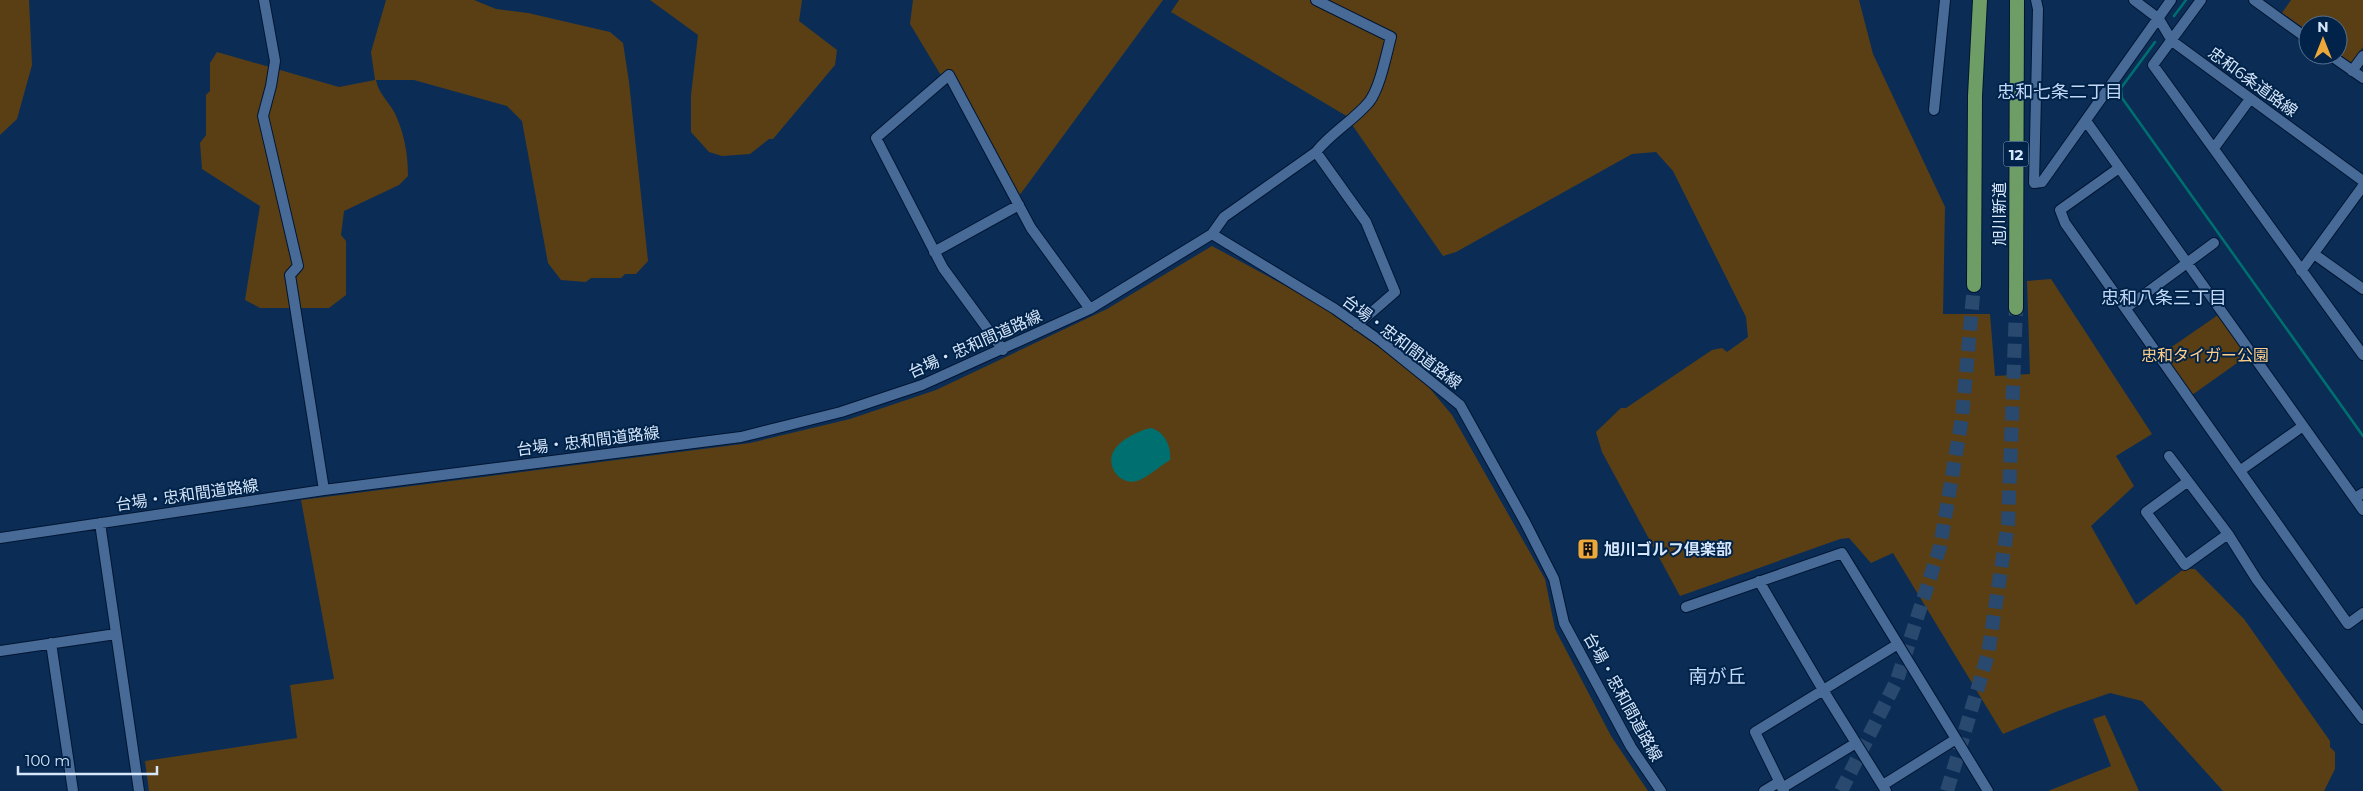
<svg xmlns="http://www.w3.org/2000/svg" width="2363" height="791" font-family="Montserrat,'Noto Sans JP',sans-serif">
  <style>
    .green { fill: #5a3f15 }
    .water { fill: #006f6f }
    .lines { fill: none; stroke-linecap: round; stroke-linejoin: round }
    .stream { stroke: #006f6f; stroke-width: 2.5 }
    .trunk-tunnel { stroke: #29496e; stroke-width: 14; stroke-dasharray: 14 7; stroke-linecap: butt }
    .minor-casing { stroke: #001532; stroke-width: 12 }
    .trunk-casing { stroke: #001532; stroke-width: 16 }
    .minor { stroke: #476a97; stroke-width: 10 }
    .trunk { stroke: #6e9d66; stroke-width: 14 }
    .labels { text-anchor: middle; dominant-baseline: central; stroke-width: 4; stroke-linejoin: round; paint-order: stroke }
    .shield { fill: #012349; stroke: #96acc6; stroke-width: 1 }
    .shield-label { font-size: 15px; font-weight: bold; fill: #d6e6fb }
    .street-label { font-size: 16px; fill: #d6e6fb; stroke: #012349 }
    .park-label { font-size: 16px; fill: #ffce89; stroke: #012349 }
    .poi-label { font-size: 16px; font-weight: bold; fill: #d6e6fb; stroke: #012349; text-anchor: start }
    .neighbourhood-label { font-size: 18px; fill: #c1d8f7; stroke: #012349 }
    .quarter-label { font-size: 19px; fill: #c1d8f7; stroke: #012349 }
  </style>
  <rect width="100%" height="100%" fill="#0b2d55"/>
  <!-- green -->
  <path class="green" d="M0,0H29L32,65L17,119L0,135Z
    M386,0H474L496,9L528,13L610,32L623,43L629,82L648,261L636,274H625L621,278H591L586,282L561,280L548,263L522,121L507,106L414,80H376C379,96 392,104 397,118C405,137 408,156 408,176L399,185L344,211L341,235L346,241V295L329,308H260L245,300L260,206L202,169L200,143L206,135V95L210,91V63L217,52L339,87L375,80L371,52Z
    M650,0H802L799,21L837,50L835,65L773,139H769L750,154L722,156L709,152L691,132V95L698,35Z
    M913,0H1163L1016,200L949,75L942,77L910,24Z
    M1179,0H1859L1873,54L1945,207L1943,314H1990L1995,376L2030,374L2027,281L2051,279L2152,434L2116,456L2134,486L2091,526L2136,605L2184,569H2195L2244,619L2330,741V747L2335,752V769L2324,791H2223L2142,701L2110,693L2058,711L2003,734L1893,553L1871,563L1849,538L1840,539L1680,596L1602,452L1596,432L1621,408H1626L1712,350L1722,348L1727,352L1748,337L1746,317L1673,171L1656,152L1632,154L1456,252L1443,256L1353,126L1355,121L1171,12Z
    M2291,0H2363V47L2351,63L2338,53V25H2308V31L2282,13Z
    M1212,246L1334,312L1427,385L1452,415L1545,579L1555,629L1611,736L1648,791H149L145,761L297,738L290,685L334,679L301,500L750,443L850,419L936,390L1107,309Z
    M2218,315L2247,356L2192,395L2163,353Z
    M2105,715L2139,791H2048L2111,766L2093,719Z"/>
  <!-- water -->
  <path class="water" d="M1151,428C1164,431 1172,447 1170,460C1160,466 1148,477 1137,481C1119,486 1104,464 1115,449C1122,439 1140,430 1151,428Z"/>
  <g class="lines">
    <!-- stream -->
    <path class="stream" d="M2174,16L2186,0
      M2155,42L2121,88L2122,98L2363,436"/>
    <!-- trunk-tunnel -->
    <path class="trunk-tunnel" d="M1841,791L1897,680L1940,547L1962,418L1974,285
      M1947,791L1988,654L2008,524L2016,308"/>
    <!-- minor casing -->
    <g class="minor-casing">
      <path id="minor" d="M264,0L275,61L271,86L263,116L298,266L290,275L324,490
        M2036,0L2038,9L2034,183L2042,182L2171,0
        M2134,0L2159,19L2172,41L2363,181
        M2201,0L2153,65L2363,355
        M2254,0L2308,39
        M2330,55L2363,78
        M2352,71L2363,56
        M1934,110L1945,0
        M2086,121L2363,510
        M2214,148L2250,99
        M1316,152L1366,222L1395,292L1357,325
        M2119,168L2060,210L2065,223L2348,624L2363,613
        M1212,234L1335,309L1382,342L1460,405L1525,522L1554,579L1564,623L1631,747L1661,791
        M934,252L1019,205
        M2314,254L2363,289
        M2301,271L2363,186
        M2126,308L2214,243
        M1003,350L943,268L876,138L949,75L1031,228L1090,309
        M2169,456L2228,534L2257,580L2363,719
        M2241,470L2303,426
        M2187,482L2146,512L2185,565L2228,534
        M2355,498L2363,493
        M100,523L139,791
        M0,538L324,490L741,437L841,412L922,385L1090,309L1212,234L1224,217L1316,152C1331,133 1353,121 1369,102C1380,88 1386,55 1391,37L1316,0
        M1759,581L1823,690L1886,791
        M1686,607L1842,553L1988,791
        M51,643L73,791
        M0,651L116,634
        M1883,785L1956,739
        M1782,788L1856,743
        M1764,791L1779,782
        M1784,791L1755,732L1898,644"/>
    </g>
    <!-- trunk casing -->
    <g class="trunk-casing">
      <path id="trunk" d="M1974,285L1975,96L1980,0
        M2016,308L2017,0"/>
    </g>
    <!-- minor -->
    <use href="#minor" class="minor"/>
    <!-- trunk -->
    <use href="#trunk" class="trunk"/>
  </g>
  <!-- icons -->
  <defs>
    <g id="building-square" transform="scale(1.125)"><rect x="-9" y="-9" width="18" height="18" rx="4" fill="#eda83b" stroke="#012349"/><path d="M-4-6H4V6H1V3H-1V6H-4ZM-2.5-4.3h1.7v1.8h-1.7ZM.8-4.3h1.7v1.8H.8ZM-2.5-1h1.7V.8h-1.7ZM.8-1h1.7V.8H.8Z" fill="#111"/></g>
  </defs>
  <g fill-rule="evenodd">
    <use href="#building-square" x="1588" y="549"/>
  </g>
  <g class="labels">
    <!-- shield labels -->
    <rect class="shield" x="2003.5" y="141.5" width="25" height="25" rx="4"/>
    <g class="shield-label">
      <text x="2016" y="154">12</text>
    </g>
    <!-- street labels -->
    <g class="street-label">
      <text transform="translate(2253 82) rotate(36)">忠和6条道路線</text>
      <text transform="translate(1999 214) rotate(-90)">旭川新道</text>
      <text transform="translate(1402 342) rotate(37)">台場・忠和間道路線</text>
      <text transform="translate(975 344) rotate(-24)">台場・忠和間道路線</text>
      <text transform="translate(588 441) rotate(-7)">台場・忠和間道路線</text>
      <text transform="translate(187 495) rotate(-8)">台場・忠和間道路線</text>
      <text transform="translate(1623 697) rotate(61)">台場・忠和間道路線</text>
    </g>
    <!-- park labels -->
    <g class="park-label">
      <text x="2205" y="355">忠和タイガー公園</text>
    </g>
    <!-- poi labels -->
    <g class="poi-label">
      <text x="1604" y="549">旭川ゴルフ倶楽部</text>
    </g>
    <!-- neighbourhood labels -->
    <g class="neighbourhood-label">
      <text x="2060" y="92">忠和七条二丁目</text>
      <text x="2164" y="298">忠和八条三丁目</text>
    </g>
    <!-- quarter labels -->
    <g class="quarter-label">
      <text x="1717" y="676">南が丘</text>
    </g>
  </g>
  <!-- north arrow -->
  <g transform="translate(2323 40)"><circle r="24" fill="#012349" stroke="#567190"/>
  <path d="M0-4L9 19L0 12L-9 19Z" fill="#eda83b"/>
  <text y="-8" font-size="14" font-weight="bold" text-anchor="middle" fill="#d6e6fb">N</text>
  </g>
  <!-- scale -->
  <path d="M18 766v8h139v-8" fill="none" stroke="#d6e6fb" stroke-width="2.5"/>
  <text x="25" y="766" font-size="15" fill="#d6e6fb" stroke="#012349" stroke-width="4" paint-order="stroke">100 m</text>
</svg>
